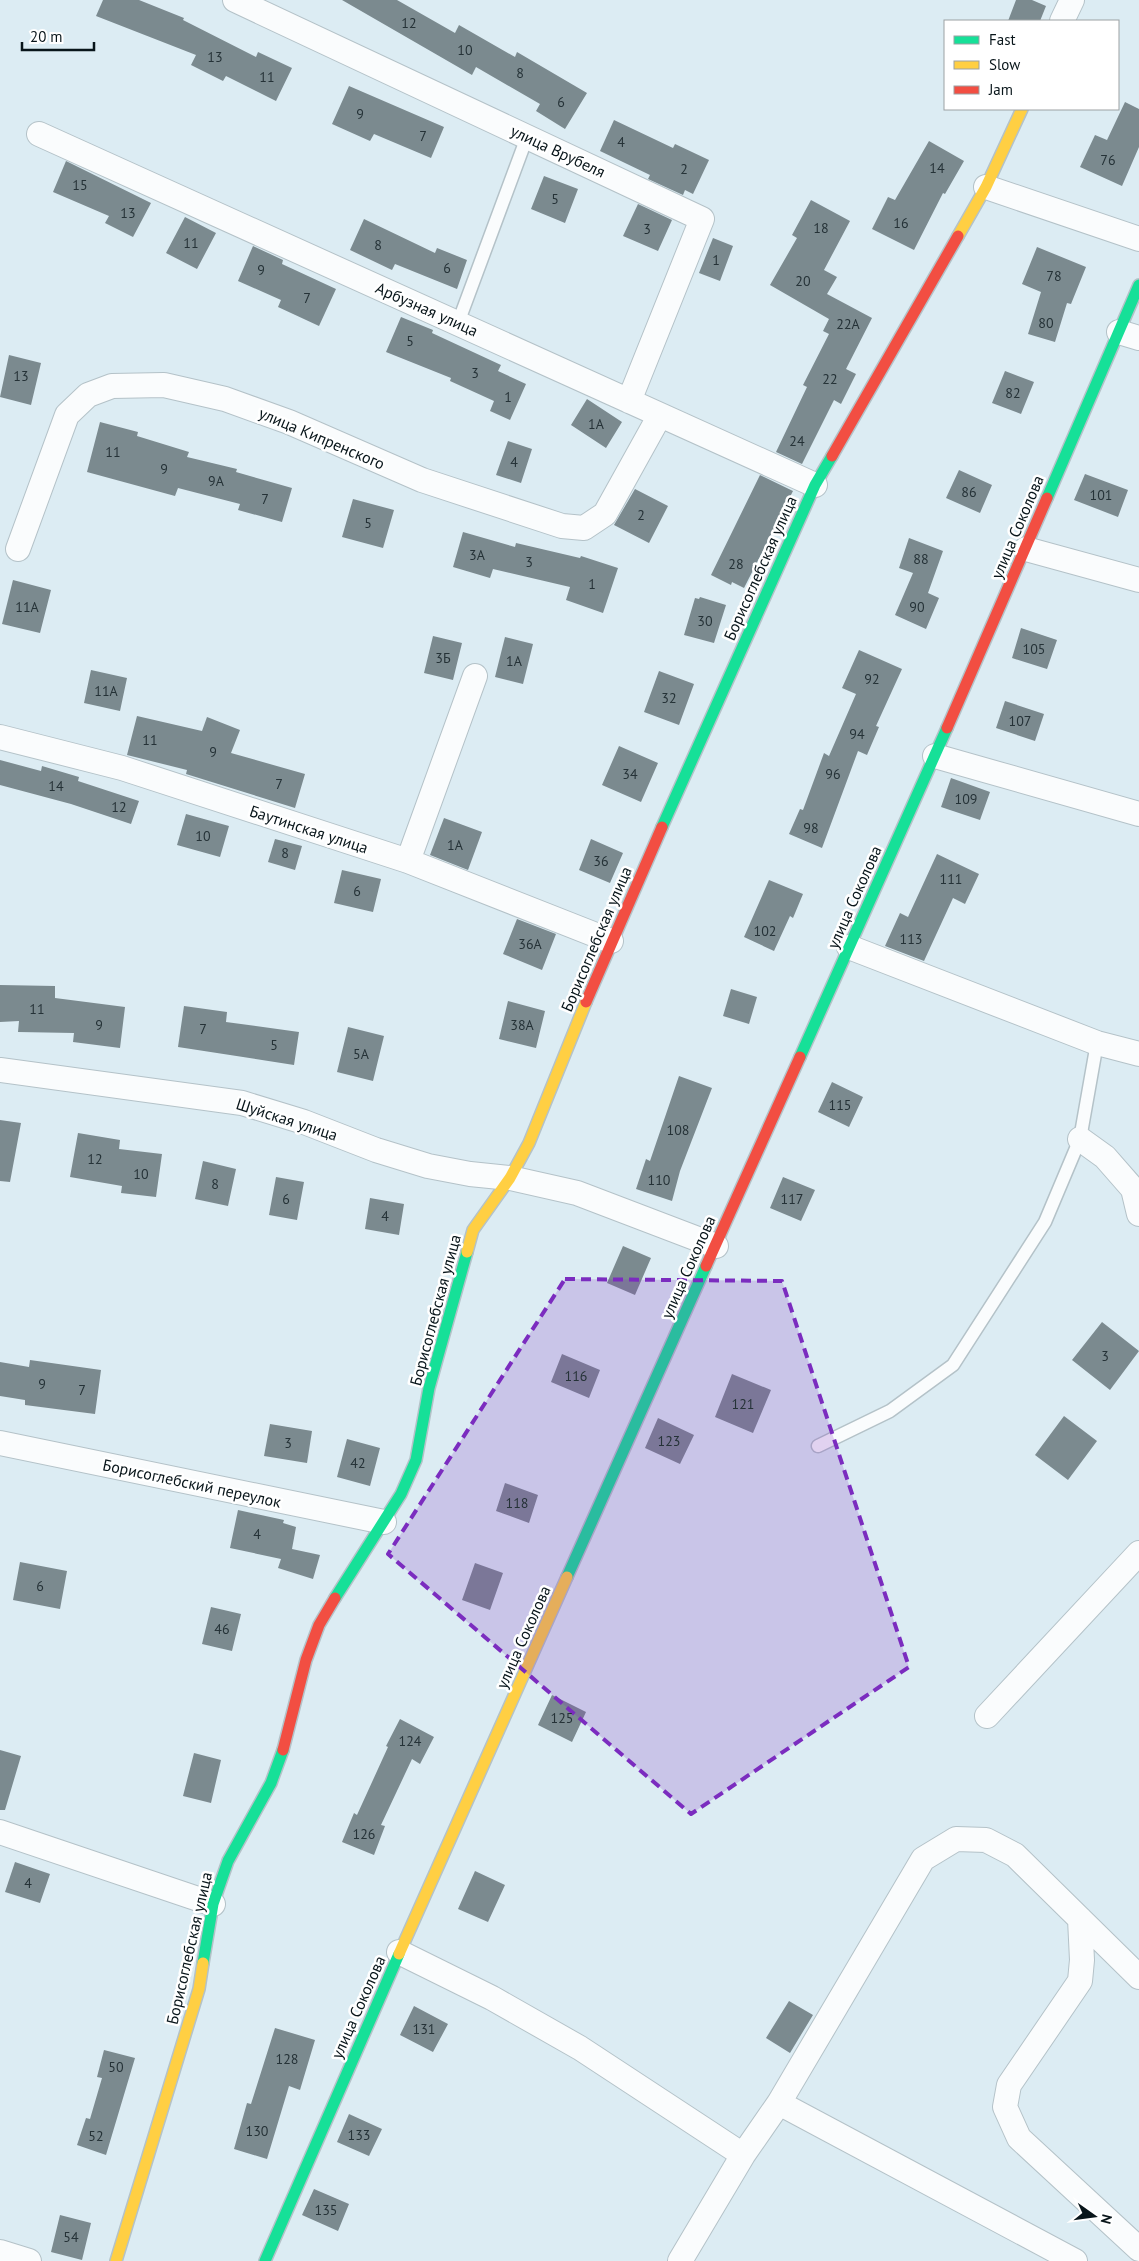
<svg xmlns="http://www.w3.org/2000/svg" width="1139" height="2261" font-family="'PT Sans',sans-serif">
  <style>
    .building { fill: #7b8a8f }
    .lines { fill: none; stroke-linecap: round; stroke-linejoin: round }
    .lane-casing { stroke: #b4c2c8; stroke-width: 15 }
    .street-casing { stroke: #b4c2c8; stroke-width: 26 }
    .fast-casing { stroke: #b4c2c8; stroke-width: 14 }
    .slow-casing { stroke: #b4c2c8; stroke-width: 14 }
    .jam-casing { stroke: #b4c2c8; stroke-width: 14 }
    .lane { stroke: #fafcfd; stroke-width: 12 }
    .street { stroke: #fafcfd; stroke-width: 24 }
    .fast { stroke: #16e098; stroke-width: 11 }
    .slow { stroke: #ffcf43; stroke-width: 11 }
    .jam { stroke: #f24e42; stroke-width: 11 }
    .marked { fill: #7b2cbf; fill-opacity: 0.2; stroke: #7b2cbf; stroke-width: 4; stroke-dasharray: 10 6; stroke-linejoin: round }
    .labels { text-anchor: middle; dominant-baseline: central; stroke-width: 5; stroke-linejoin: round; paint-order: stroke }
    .number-label { font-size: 14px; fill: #253237 }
    .street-label { font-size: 16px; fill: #08151a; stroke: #fff }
  </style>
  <rect width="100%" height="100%" fill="#dcecf3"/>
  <!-- building -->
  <path class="building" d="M103,0H139L184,18L183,20L256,57L258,52L292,68L276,101L226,76L223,81L191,65L196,55L96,16Z
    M342,0H397L455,33L459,25L515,57L517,52L587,93L565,129L536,111L540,104L476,67L472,75Z
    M1016,0H1032L1046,6L1040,21H1008Z
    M349,86L444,127L431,158L374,134L370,141L332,124Z
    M1125,102L1139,109V147L1122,186L1080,167L1095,135L1107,140Z
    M614,120L673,148L675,144L709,160L693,194L685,190L683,195L648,179L650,175L600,151Z
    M929,141L964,161L945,194L943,193L914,250L872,229L888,197L895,200Z
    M66,161L151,203L133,237L105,223L109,216L53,192Z
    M544,176L578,189L565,223L531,209Z
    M811,200L850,221L824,270L837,277L827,294L872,318L846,369L856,374L841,404L834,400L802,464L776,452L807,387L803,385L829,334L823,331L829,319L770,285L797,238L792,235Z
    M638,204L672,220L658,251L623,236Z
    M185,217L216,233L197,269L166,253Z
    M364,219L435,253L437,248L467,260L457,289L395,264L392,270L350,250Z
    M713,238L733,246L720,281L699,273Z
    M253,246L283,260L282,264L336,289L319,326L278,307L281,300L238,281Z
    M1037,247L1086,267L1071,304L1067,303L1055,342L1028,334L1041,292L1022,284Z
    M401,317L433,330L432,333L501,365L498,371L526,384L510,420L490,411L494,401L450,381L451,378L386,352Z
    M9,355L41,363L31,405L0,397Z
    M1005,371L1034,382L1021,414L992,403Z
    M587,399L622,422L606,448L571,425Z
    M100,422L138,432L137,436L189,452L187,457L237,469L236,472L292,488L282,522L238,510L240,504L178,488L175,496L87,472Z
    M508,441L532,449L521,483L496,475Z
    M959,470L992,485L980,513L946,498Z
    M1085,474L1128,490L1118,517L1074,500Z
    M760,475L793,491L744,588L732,582L731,585L711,575Z
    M635,489L668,506L649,543L614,525Z
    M353,499L394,510L383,548L342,537Z
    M463,532L515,547L516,543L580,558L581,556L618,568L603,613L566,600L570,587L493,569L490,578L453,567Z
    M909,538L943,551L928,593L939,598L926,629L895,615L913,573L899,568Z
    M13,580L51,590L40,633L2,624Z
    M700,597L726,605L714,643L684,635L695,598L699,599Z
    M1021,628L1057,640L1047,669L1012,658Z
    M433,636L462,643L453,680L424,673Z
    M505,637L533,644L523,684L495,677Z
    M859,650L902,669L876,726L879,727L867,755L858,751L822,848L789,834L800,809L803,810L824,753L829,756L856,694L842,688Z
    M91,670L127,678L120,711L84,703Z
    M659,671L694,684L679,725L644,712Z
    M1005,701L1044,714L1035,741L996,728Z
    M137,716L202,731L207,717L240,730L231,753L305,774L295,808L186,774L187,770L127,755Z
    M619,746L658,763L641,802L602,785Z
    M0,760L41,771L42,766L79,777L78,781L139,801L131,824L71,804L0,785Z
    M951,778L990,792L980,820L941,807Z
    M186,814L229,826L220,857L177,845Z
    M444,818L482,832L468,870L430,855Z
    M275,839L302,846L295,870L268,862Z
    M591,839L623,853L610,883L579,870Z
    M937,854L979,874L965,904L953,898L924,961L885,946L900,913L908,917Z
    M342,870L381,879L373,912L334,903Z
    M769,880L803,894L793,918L790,916L774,951L744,937Z
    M517,919L556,934L542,970L503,954Z
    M0,985L55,986V998L125,1007L120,1048L73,1042L74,1033L18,1032L19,1021L0,1022Z
    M731,989L757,997L749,1024L723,1016Z
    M508,1001L545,1011L536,1048L499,1039Z
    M184,1006L227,1012L226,1022L299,1032L294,1065L178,1047Z
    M348,1027L384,1036L373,1081L337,1072Z
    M679,1076L712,1088L680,1171L672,1201L636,1189L646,1159L650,1161Z
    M832,1082L863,1097L849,1127L818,1112Z
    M0,1120L21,1123L10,1182L0,1181Z
    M78,1133L120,1140L119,1149L162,1154L156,1197L121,1193L122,1186L70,1177Z
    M203,1161L236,1169L228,1206L195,1199Z
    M276,1177L304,1182L297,1220L269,1215Z
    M783,1177L815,1190L801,1221L770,1208Z
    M370,1198L404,1204L399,1235L365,1229Z
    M623,1246L651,1258L635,1295L607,1283Z
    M1102,1322L1139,1351L1110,1390L1072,1360Z
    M562,1354L600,1370L589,1398L551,1382Z
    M30,1360L101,1370L95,1414L25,1405V1400L0,1396V1362L29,1367Z
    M732,1374L771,1390L753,1433L715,1417Z
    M1064,1416L1097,1441L1068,1480L1035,1455Z
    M658,1418L694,1435L680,1464L645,1448Z
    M270,1424L312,1431L307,1463L264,1456Z
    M347,1439L380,1448L370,1486L337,1477Z
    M505,1483L538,1495L529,1523L496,1511Z
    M238,1510L284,1520L283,1523L296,1527L292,1549L320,1555L313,1579L278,1568L281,1559L230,1548Z
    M20,1562L67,1571L60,1609L13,1600Z
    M475,1563L503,1573L490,1610L462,1600Z
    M211,1607L241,1614L232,1651L202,1644Z
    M552,1695L586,1712L572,1742L538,1725Z
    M400,1719L434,1737L420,1764L412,1759L381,1825L385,1826L374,1855L342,1842L354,1813L357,1815L388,1747L386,1746Z
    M0,1750L21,1756L5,1810H0Z
    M194,1753L221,1760L211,1803L183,1796Z
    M15,1862L50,1874L40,1903L5,1892Z
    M475,1871L505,1885L488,1922L458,1909Z
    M789,2001L813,2015L790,2053L766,2038Z
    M414,2006L448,2024L433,2052L400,2035Z
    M275,2028L315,2040L300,2090L289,2086L267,2159L234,2149L247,2103L251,2104Z
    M104,2050L135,2058L106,2155L77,2145L86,2118L90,2119L102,2078L97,2077Z
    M349,2114L382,2129L369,2156L337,2142Z
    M314,2189L349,2204L338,2231L302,2215Z
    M60,2215L91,2223L82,2260L51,2252Z"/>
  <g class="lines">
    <!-- lane casing -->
    <g class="lane-casing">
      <path id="lane" d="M458,323L527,137
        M818,1446L890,1411L953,1365L1045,1222L1080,1139L1097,1043"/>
    </g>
    <!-- street casing -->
    <g class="street-casing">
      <path id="street" d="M235,0L702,219L629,401
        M1062,21L1072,0
        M39,134L815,485
        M986,187L1139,239
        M1119,332L1139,338
        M18,549L67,415L88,395L112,386L164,385L225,399L289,422L422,480L562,526L584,528L605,514L660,415
        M1026,549L1139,580
        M0,737L122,768L408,861L611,941
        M935,756L1139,814
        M408,861L475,676
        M849,947L1097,1043L1139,1054
        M0,1070L242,1103L304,1122L376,1150L428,1166L470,1174L510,1178L577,1193L716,1246
        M1080,1139L1105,1157L1133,1189L1139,1214
        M0,1443L384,1522
        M987,1716L1139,1553
        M0,1832L213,1904
        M1080,1919L1082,1960L1080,1981L1009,2085L1005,2107L1019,2138L1139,2249
        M399,1952L492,1998L580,2048L743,2155
        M779,2103L1075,2261
        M0,2252L29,2261
        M680,2261L743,2155L779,2103L923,1859L956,1839L986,1840L1015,1855L1139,1977"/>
    </g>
    <!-- fast casing -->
    <g class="fast-casing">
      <path id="fast" d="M1047,498L1139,285
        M662,827L815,485L832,456
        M800,1057L947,728
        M567,1577L706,1266
        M335,1598L401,1494L416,1460L429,1388L467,1252
        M203,1963L213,1904L228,1861L271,1783L283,1750
        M265,2261L399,1954"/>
    </g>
    <!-- slow casing -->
    <g class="slow-casing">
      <path id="slow" d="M958,236L986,187L1022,109
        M467,1252L473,1230L510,1178L529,1143L586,1002
        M399,1954L567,1577
        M116,2261L199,1989L203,1963"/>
    </g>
    <!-- jam casing -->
    <g class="jam-casing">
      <path id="jam" d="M832,456L958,236
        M947,728L1047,498
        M586,1002L662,827
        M706,1266L800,1057
        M283,1750L306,1660L319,1625L335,1598"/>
    </g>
    <!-- lane -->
    <use href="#lane" class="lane"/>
    <!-- street -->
    <use href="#street" class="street"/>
    <!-- fast -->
    <use href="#fast" class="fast"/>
    <!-- slow -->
    <use href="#slow" class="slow"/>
    <!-- jam -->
    <use href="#jam" class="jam"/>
  </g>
  <!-- marked area -->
  <path class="marked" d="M565,1279L782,1281L909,1667L691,1814L388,1554Z"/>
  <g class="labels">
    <!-- number labels -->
    <g class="number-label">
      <text x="409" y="23">12</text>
      <text x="465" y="50">10</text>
      <text x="215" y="57">13</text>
      <text x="520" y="73">8</text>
      <text x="267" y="77">11</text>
      <text x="561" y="102">6</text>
      <text x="360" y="114">9</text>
      <text x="423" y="136">7</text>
      <text x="621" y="142">4</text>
      <text x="1108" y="160">76</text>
      <text x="937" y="168">14</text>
      <text x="684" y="169">2</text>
      <text x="80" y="185">15</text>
      <text x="555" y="199">5</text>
      <text x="128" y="213">13</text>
      <text x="901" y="223">16</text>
      <text x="821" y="228">18</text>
      <text x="647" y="229">3</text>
      <text x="191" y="243">11</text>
      <text x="378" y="245">8</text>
      <text x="716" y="260">1</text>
      <text x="447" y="268">6</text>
      <text x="261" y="270">9</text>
      <text x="1054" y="276">78</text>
      <text x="803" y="281">20</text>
      <text x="307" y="298">7</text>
      <text x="1046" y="323">80</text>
      <text x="848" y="324">22А</text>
      <text x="410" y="341">5</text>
      <text x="475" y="373">3</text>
      <text x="21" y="376">13</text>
      <text x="830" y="379">22</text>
      <text x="1013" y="393">82</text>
      <text x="508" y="397">1</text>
      <text x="596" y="424">1А</text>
      <text x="797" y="441">24</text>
      <text x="113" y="452">11</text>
      <text x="514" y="462">4</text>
      <text x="164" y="469">9</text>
      <text x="216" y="481">9А</text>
      <text x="969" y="492">86</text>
      <text x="1101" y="495">101</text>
      <text x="265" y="499">7</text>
      <text x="641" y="515">2</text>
      <text x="368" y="523">5</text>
      <text x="477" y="555">3А</text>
      <text x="921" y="559">88</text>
      <text x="529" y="562">3</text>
      <text x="736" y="564">28</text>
      <text x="592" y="584">1</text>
      <text x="27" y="607">11А</text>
      <text x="917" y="607">90</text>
      <text x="705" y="621">30</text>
      <text x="1034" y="649">105</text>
      <text x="443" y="658">3Б</text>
      <text x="514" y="661">1А</text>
      <text x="872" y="679">92</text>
      <text x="106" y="691">11А</text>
      <text x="669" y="698">32</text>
      <text x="1020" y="721">107</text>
      <text x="857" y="734">94</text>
      <text x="150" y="740">11</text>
      <text x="213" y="752">9</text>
      <text x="630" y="774">34</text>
      <text x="833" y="774">96</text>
      <text x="279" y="784">7</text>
      <text x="56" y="786">14</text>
      <text x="966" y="799">109</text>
      <text x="119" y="807">12</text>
      <text x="811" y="828">98</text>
      <text x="203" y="836">10</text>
      <text x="455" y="845">1А</text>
      <text x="285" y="853">8</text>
      <text x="601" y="861">36</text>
      <text x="951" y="879">111</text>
      <text x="357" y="891">6</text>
      <text x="765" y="931">102</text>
      <text x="911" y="939">113</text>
      <text x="530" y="944">36А</text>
      <text x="37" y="1009">11</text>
      <text x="99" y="1025">9</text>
      <text x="522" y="1025">38А</text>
      <text x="203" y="1029">7</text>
      <text x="274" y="1045">5</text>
      <text x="361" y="1054">5А</text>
      <text x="840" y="1105">115</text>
      <text x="678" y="1130">108</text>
      <text x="95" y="1159">12</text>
      <text x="141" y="1174">10</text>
      <text x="659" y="1180">110</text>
      <text x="215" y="1184">8</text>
      <text x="286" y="1199">6</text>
      <text x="792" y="1199">117</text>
      <text x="385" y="1216">4</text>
      <text x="1105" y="1356">3</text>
      <text x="576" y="1376">116</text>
      <text x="42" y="1384">9</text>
      <text x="82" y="1390">7</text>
      <text x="743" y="1404">121</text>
      <text x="669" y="1441">123</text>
      <text x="288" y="1443">3</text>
      <text x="358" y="1463">42</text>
      <text x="517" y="1503">118</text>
      <text x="257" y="1534">4</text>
      <text x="40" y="1586">6</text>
      <text x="222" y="1629">46</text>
      <text x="562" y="1718">125</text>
      <text x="410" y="1741">124</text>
      <text x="364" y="1834">126</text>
      <text x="28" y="1883">4</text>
      <text x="424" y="2029">131</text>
      <text x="287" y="2059">128</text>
      <text x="116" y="2067">50</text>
      <text x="257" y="2131">130</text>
      <text x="359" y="2135">133</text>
      <text x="96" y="2136">52</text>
      <text x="326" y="2210">135</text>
      <text x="71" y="2237">54</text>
    </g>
    <!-- street labels -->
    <g class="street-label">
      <text transform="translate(558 151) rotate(25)">улица Врубеля</text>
      <text transform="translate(427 309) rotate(24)">Арбузная улица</text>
      <text transform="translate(322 438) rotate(23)">улица Кипренского</text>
      <text transform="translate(1017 527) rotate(-67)">улица Соколова</text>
      <text transform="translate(760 568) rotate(-66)">Борисоглебская улица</text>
      <text transform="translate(309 829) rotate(18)">Баутинская улица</text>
      <text transform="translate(854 897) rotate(-66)">улица Соколова</text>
      <text transform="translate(596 939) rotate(-67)">Борисоглебская улица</text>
      <text transform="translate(287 1119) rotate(18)">Шуйская улица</text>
      <text transform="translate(688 1267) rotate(-66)">улица Соколова</text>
      <text transform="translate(435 1310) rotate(-75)">Борисоглебская улица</text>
      <text transform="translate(192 1483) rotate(12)">Борисоглебский переулок</text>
      <text transform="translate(523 1637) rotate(-66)">улица Соколова</text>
      <text transform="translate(189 1948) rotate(-77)">Борисоглебская улица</text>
      <text transform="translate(358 2007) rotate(-66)">улица Соколова</text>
    </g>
  </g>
  <!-- legend -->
  <rect x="944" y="20" width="175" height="90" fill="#ffffff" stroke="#9ca1a3"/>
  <rect x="954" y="36" width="25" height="8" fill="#16e098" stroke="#9ca1a3"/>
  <text x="989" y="45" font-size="15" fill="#08151a">Fast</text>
  <rect x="954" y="61" width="25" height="8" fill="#ffcf43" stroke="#9ca1a3"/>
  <text x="989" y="70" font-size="15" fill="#08151a">Slow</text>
  <rect x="954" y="86" width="25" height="8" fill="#f24e42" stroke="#9ca1a3"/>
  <text x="989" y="95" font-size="15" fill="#08151a">Jam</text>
  <!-- north arrow -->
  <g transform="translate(1094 2216) rotate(104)" stroke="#ffffff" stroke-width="4" paint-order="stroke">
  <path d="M0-4L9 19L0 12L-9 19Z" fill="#08151a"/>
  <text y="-8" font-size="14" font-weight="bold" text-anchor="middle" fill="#08151a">N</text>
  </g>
  <!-- scale -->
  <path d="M22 42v8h72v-8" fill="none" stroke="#08151a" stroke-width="2.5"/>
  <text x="30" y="42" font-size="15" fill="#08151a" stroke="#ffffff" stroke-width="4" paint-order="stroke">20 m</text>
</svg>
